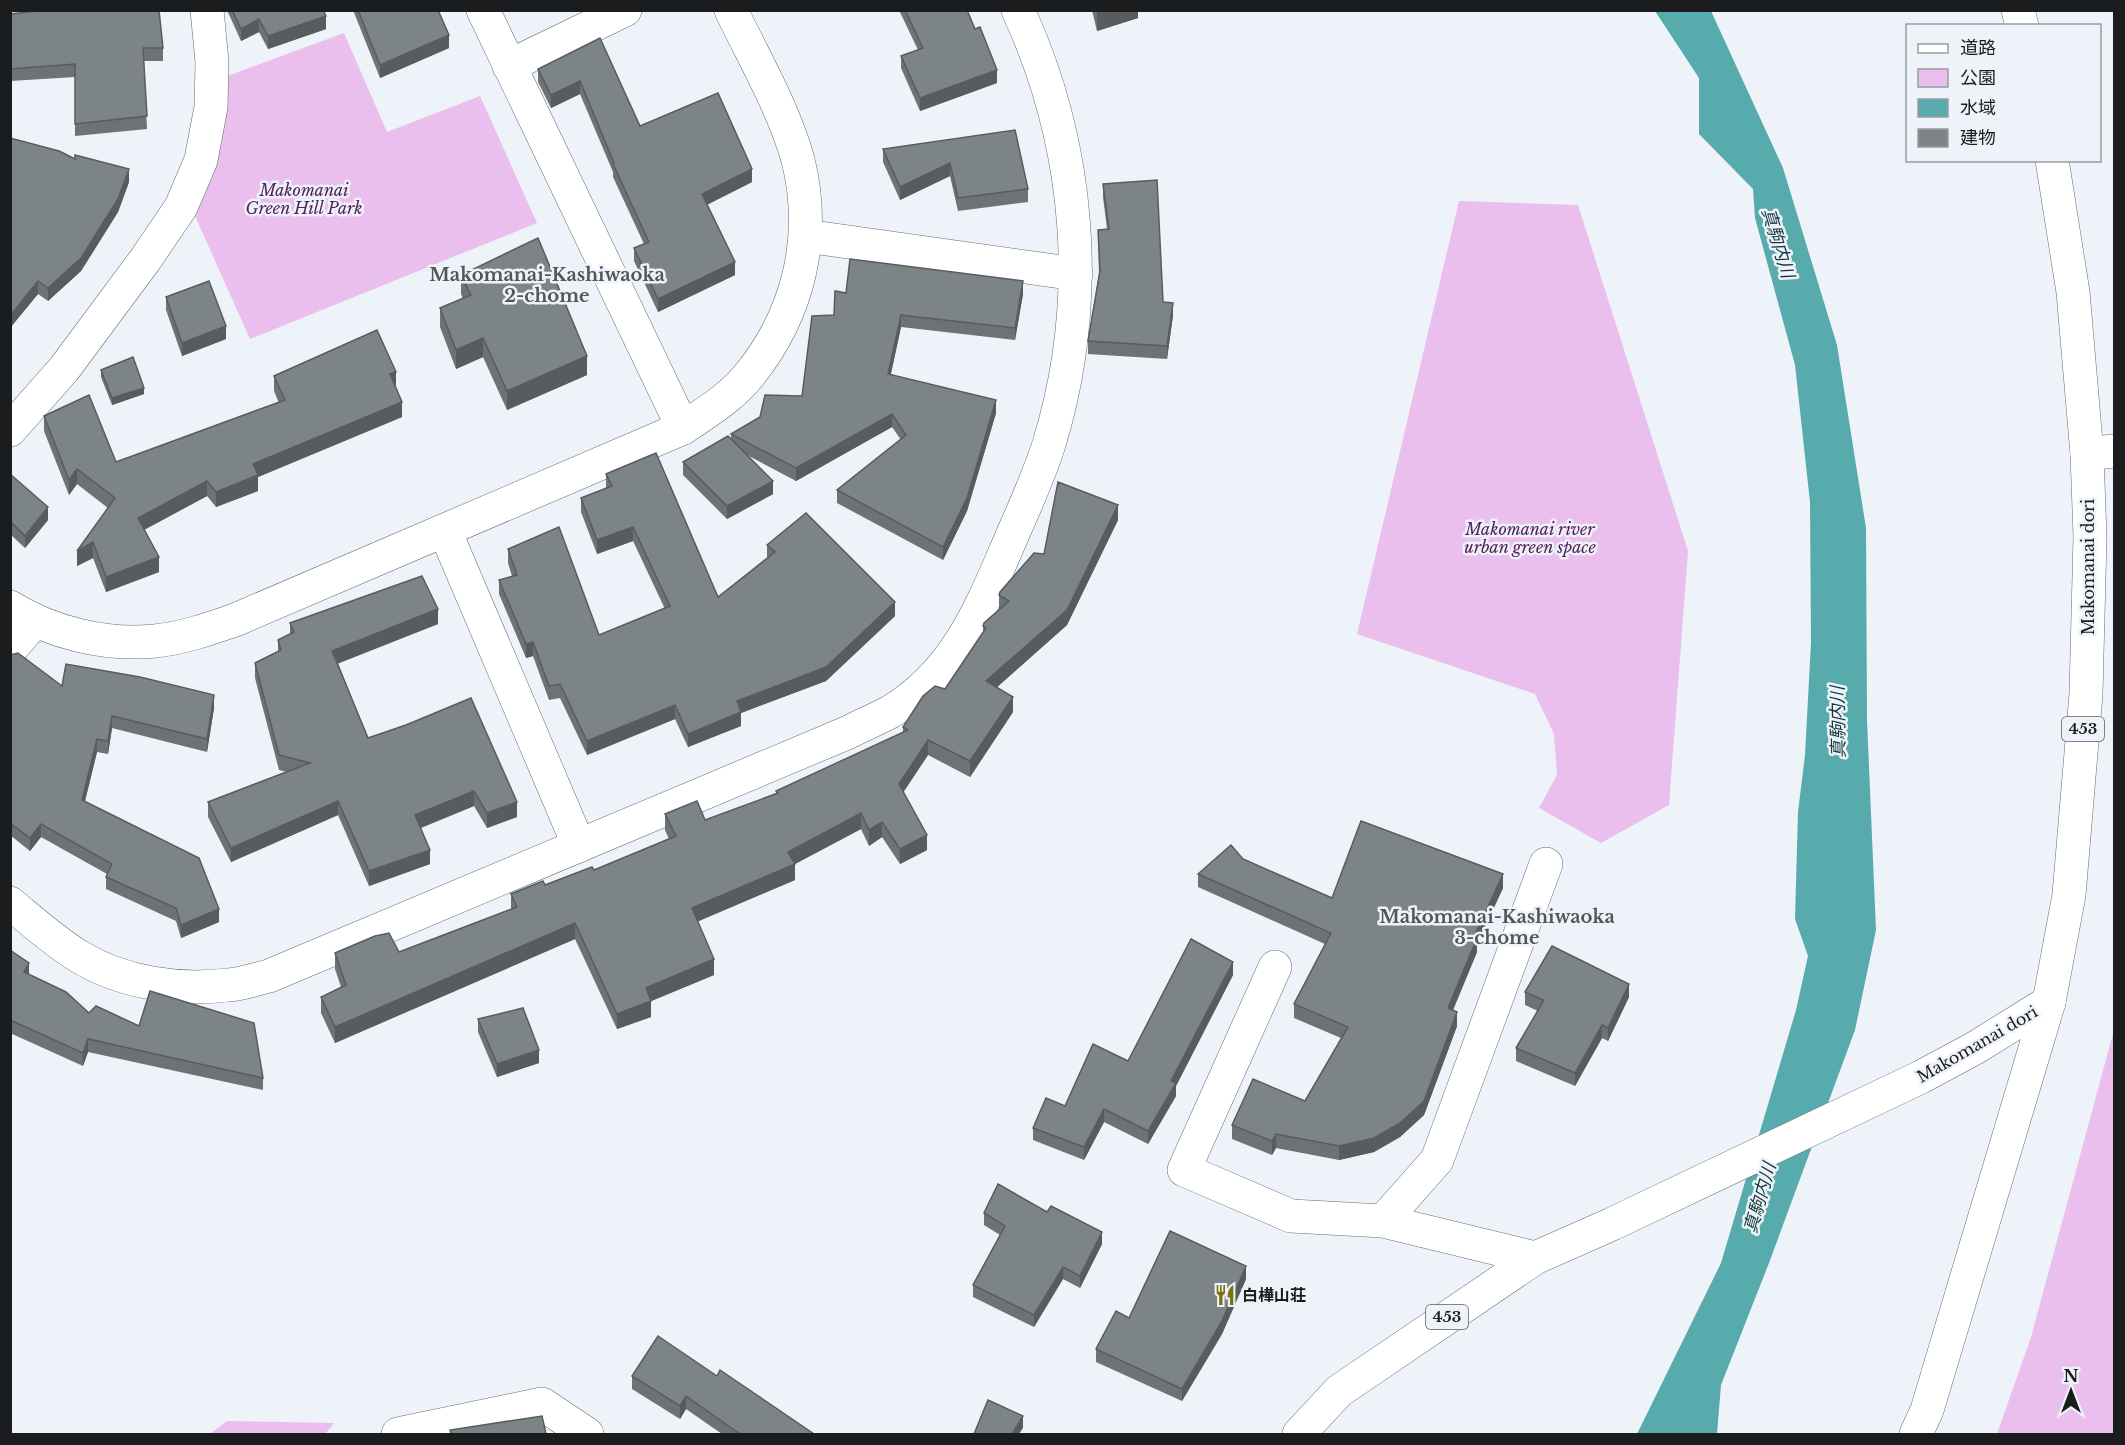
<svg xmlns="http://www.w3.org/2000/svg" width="2125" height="1445" viewBox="0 0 2125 1445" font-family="'Libre Baskerville','Noto Sans JP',serif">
<rect width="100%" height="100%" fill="#eef2f9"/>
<!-- green -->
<g fill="#eabeed">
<path d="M344,33L387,132L480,96L537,223L250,339L187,198L211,82Z"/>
<path d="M1459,201L1578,205L1688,551L1669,805L1601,843L1539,808L1557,775L1554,734L1535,694L1357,634Z"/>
<path d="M2114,1030V1434H1997L2031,1337Z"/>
<path d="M227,1421L334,1423L325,1434H210Z"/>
</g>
<!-- water -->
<path fill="#58abad" d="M1655,11H1711L1783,168L1837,345L1866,528L1867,720L1876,930L1855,1030L1769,1263L1721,1385L1717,1434H1637L1721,1263L1796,1010L1808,956L1795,919L1798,812L1805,755L1811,642L1810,502L1795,365L1755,218L1753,189L1699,134V78Z"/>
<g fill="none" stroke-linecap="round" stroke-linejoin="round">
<defs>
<g id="minor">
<path d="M483,10L683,428"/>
<path d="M509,66L625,10"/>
<path d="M806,236L1076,274"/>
<path d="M10,430L64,369L145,260L181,207L201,160L211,107L212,62L207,10"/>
<path d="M2087,454L2114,451"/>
<path d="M445,531L579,846"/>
<path d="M10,607C52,633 106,646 155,641C183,638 209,629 235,620L683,428C707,412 732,397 750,374C799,313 817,236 798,160C784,109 754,58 731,10"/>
<path d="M10,650L35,621"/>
<path d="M10,903C33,922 55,942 80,957C123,983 179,991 228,985C242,984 256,979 269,976L849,732C862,725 877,719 890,712C958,671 982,605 1012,536C1025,506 1039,476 1049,444C1093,300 1081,147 1018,10"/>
<path d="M1275,967L1184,1170L1291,1216L1383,1221L1535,1258"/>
<path d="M1383,1221L1437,1160L1546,864"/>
<path d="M398,1434L542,1404L587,1434"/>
<path d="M1916,1434L1927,1410L2049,1002"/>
</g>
<g id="highway">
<path d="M2018,10L2022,26"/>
<path d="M1299,1434L1339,1391L1535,1258L1612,1224L1921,1077L1975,1048L2049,1002L2069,895L2086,694L2090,537L2087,454L2073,292L2052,160"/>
</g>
</defs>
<!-- minor casing -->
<use href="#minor" stroke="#686c72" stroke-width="34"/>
<!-- highway casing -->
<use href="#highway" stroke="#686c72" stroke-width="34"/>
<!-- minor -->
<use href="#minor" stroke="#fff" stroke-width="33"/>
<!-- highway -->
<use href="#highway" stroke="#fff" stroke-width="33"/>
</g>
<!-- wall -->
<g fill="#6c7275">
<path d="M227,10H323L326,29L268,49L259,32L241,41Z"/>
<path d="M353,10H438L449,48L380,78Z"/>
<path d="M899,10H967L997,83L920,111L901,68V56L918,50Z"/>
<path d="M1092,10H1138V18L1097,31Z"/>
<path d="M10,14L163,48V61H144L147,129L75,136V77L10,81Z"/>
<path d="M600,38L640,126L752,182L707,205L735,275L658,312L634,261V248L644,244L613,177V172L580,94L551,108L538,82V69Z"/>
<path d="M1015,130L1028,189V202L958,211L950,176L900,200L883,162V149Z"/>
<path d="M75,159L129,182L118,212L81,271L48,301L38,294L10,328Z"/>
<path d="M1103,184L1163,302L1173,315L1167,359L1088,354V341L1099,273L1098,230L1107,229L1103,197Z"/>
<path d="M461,275L587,375L507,410L483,357L456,369L440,327V308L463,299L461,294Z"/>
<path d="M846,293L1023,294L1015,340L901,327L891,374L996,413L967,511L943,560L837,503V490L901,440L892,427L796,481L747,455L773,494L727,519L683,475V462L731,439V434L802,396L834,315Z"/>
<path d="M166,297L226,339L182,356L166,310Z"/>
<path d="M101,370L144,394L112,405L101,377Z"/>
<path d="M274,376L396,387L402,417L258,477V491L216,507L207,496L144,530L159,572L106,592L93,558L77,566L108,508L77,484L69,495L44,431V416L116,462L279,403L274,391Z"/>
<path d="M10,474L48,520L25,548L10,534Z"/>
<path d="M606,474L718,597L767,558V545L895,616L826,681L741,713V726L688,747L675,719L587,755L560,698L549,700L533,656L526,658L499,594V580L512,576L508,563V549L599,635L665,609L633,541L597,554L581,512V498L606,488Z"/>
<path d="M1118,520L1067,625L997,687L1013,712L970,777L928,755L903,792L927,850L900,864L882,837L869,846L861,829L795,864V880L698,921L714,975L651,1001V1017L617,1029L575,939L335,1043L321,1013V997L341,987L335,969V953L399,952L511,910V894L545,885L594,870L669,839L665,830V814L705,820L776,794V791L903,732V727L945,689L983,632V626L999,610V595L1044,554Z"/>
<path d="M290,623L438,624L338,663L368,738L406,725L517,817L487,828L474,806L421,828L430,864L369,886L338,815L231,862L208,817V802L287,772L279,770L255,678V663L278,652V640L290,634Z"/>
<path d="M10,655L62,686L214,708L207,752L112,728L108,754L97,752L85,801L219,922L181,938L176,921L106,889V877L107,874L41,837L30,851L10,835Z"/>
<path d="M1243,859L1332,898L1503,888L1477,944V952L1453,1010L1457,1026L1424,1115L1400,1137L1374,1152L1339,1160L1276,1148L1272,1155L1232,1139V1125L1305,1101L1341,1038L1294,1018V1004L1325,944L1198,887V874Z"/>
<path d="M10,950L29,975L89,1013L139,1026L263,1078V1090L88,1052L83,1066L10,1033Z"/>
<path d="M1233,975L1176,1086V1096L1148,1144L1104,1122L1084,1160L1033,1140V1128L1128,1061Z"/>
<path d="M1525,992L1629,997L1608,1041L1602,1038L1575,1086L1516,1061V1048L1538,1011L1525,1005Z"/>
<path d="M478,1019L539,1063L497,1077L478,1032Z"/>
<path d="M984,1213L1102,1244L1080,1288L1063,1279L1034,1327L973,1297V1285L1000,1235L984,1225Z"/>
<path d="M1246,1279L1222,1334L1182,1401L1096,1362V1349L1129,1318Z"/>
<path d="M632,1376H717L814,1434H722L686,1409L680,1419L632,1389Z"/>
</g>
<!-- shaded-wall -->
<g fill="#585c5f">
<path d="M1102,10H1138V18L1097,31V12Z"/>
<path d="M326,16V29L268,49V36Z"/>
<path d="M259,19V32L241,41V29Z"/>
<path d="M449,35V48L380,78V65Z"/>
<path d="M997,70V83L920,111V98Z"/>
<path d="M580,81V94L551,108V95Z"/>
<path d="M950,163V176L900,200V187Z"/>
<path d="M129,169V182L118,212L81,271L48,301V288Z"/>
<path d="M752,169V182L702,207V194Z"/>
<path d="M735,262V275L658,312V299Z"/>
<path d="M38,281V294L10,328V316Z"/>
<path d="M1023,281V294L1015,340V328Z"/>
<path d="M1173,303V315L1167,359V346Z"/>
<path d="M901,315V327L888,386V374Z"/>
<path d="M226,326V339L182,356V343Z"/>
<path d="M483,338V357L456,369V350Z"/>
<path d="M587,356V375L507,410V391Z"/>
<path d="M396,372V387L390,374Z"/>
<path d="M144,388V394L112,405V398Z"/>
<path d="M996,400V413L967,511L943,560V547Z"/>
<path d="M402,402V417L258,477V491L216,507V492L253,464Z"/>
<path d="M892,414V427L796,481V468Z"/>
<path d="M77,469V484L69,495V480Z"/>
<path d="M207,481V496L138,533V518Z"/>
<path d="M773,481V494L727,519V506Z"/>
<path d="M1118,505V520L1067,625L986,697V681Z"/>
<path d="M48,507V520L25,548V536Z"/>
<path d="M633,527V541L597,554V540Z"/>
<path d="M93,542V558L77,566V551Z"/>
<path d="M159,557V572L106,592V577Z"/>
<path d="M895,602V616L826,681L741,713V726L688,747V734L737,701Z"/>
<path d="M438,609V624L332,666V651Z"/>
<path d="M533,642V656L526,658V644Z"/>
<path d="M214,695V708L207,752V739Z"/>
<path d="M1013,697V712L970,777V761Z"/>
<path d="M675,705V719L587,755V741Z"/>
<path d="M112,716V728L108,754V741Z"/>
<path d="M97,739V752L82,813V800Z"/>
<path d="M928,740V755L899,799V784Z"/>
<path d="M474,791V806L415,830V815Z"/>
<path d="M338,801V815L231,862V848Z"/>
<path d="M517,802V817L487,828V813Z"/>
<path d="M861,813V829L793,865L795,864V880L692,924V908L788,852Z"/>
<path d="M882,822V837L869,846V830Z"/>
<path d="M41,824V837L30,851V838Z"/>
<path d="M927,835V850L900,864V849Z"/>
<path d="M430,850V864L369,886V871Z"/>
<path d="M1503,874V888L1477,944V952L1448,1022V1008L1474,937Z"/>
<path d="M219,909V922L181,938V925Z"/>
<path d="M575,923V939L335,1043V1027Z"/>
<path d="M714,959V975L649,1002L651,1001V1017L617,1029V1014L646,988Z"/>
<path d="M1233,962V975L1176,1086V1096L1148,1144V1131L1171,1081Z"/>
<path d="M29,963V975L24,972Z"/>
<path d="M1629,984V997L1608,1041V1028Z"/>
<path d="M1457,1012V1026L1424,1115L1400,1137L1374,1152L1339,1160V1146Z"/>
<path d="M1602,1025V1038L1575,1086V1073Z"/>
<path d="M88,1039V1052L83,1066V1053Z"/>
<path d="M539,1050V1063L497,1077V1064Z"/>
<path d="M1104,1109V1122L1084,1160V1147Z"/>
<path d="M1276,1134V1148L1272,1155V1141Z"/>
<path d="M1102,1232V1244L1080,1288V1276Z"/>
<path d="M1246,1266V1279L1222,1334L1182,1401V1389Z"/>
<path d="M1063,1267V1279L1034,1327V1315Z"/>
<path d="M686,1396V1409L680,1419V1406Z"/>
<path d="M1023,1416V1428L1019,1434H1012Z"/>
</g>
<!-- building -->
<g fill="#7d8488" stroke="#585c5f" stroke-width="1.5">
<path d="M48,10H159L163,48H143L147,116L75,124V64L10,69V14Z"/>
<path d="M232,10H323L326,16L268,36L259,19L241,29Z"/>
<path d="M358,10H438L449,35L380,65Z"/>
<path d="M905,10H967L975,29L980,27L997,70L920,98L901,56L923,48Z"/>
<path d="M600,38L640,126L718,93L752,169L702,194L735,262L658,299L634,248L649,242L613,164L614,163L580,81L551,95L538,69Z"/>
<path d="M1015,130L1028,189L958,198L950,163L900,187L883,149Z"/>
<path d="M10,138L59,151L75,159V155L129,169L118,199L81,258L48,288L38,281L10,316Z"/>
<path d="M1157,180L1163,302L1173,303L1167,346L1088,341L1100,271L1098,230L1109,229L1103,184Z"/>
<path d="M538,238L587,356L507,391L483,338L456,350L440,308L471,295L461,275Z"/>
<path d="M850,259L1023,281L1015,328L901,315L888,374L996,400L967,498L943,547L837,490L906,435L892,414L796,468L731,434L760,417L765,395L802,396L812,316L834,315L835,291L846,293Z"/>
<path d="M209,281L226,326L182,343L166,297Z"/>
<path d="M377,330L396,372L390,374L402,402L253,464L258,475L216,492L207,481L138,518L159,557L106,577L93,542L77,551L115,498L77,469L69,480L44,416L89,395L116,462L285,400L274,376Z"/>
<path d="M133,357L144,388L112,398L101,370Z"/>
<path d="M728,436L773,481L727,506L683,462Z"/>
<path d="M656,453L718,597L775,552L767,545L806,513L895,602L826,667L737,701L741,712L688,734L675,705L587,741L560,684L549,686L533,642L526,644L499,580L517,575L508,549L559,527L599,635L670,606L633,527L597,540L581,498L612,486L606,474Z"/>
<path d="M10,474L48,507L25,536L10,521Z"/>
<path d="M1058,482L1118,505L1067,610L986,681L1013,697L970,761L928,740L899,784L927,835L900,849L882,822L869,830L861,813L788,852L795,864L692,908L714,959L646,988L651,1001L617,1014L575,923L335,1027L321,997L346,985L335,953L375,936L389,933L399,952L517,907L511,894L543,881L545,885L592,867L594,870L676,836L665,814L697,801L705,820L778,793L776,791L908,730L903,727L923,696L935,686L945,689L986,628L983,626L984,623L1009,601L999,595L1000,592L1034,553L1044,554Z"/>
<path d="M422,576L438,609L332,651L368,738L406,725L471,698L517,802L487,813L474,791L415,815L430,850L369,871L338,801L231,848L208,802L310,763L279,755L255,663L281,650L278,640L294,632L290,623Z"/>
<path d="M18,653L62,686L66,664L140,677L214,695L207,739L112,716L108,741L97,739L82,800L199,858L219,909L181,925L176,908L106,877L112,864L41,824L30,838L10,823V655Z"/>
<path d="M1361,821L1503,874L1474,937L1477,938L1448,1008L1457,1012L1424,1101L1400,1123L1374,1138L1339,1146L1276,1134L1272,1141L1232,1125L1253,1079L1305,1101L1348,1027L1294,1004L1331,933L1198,874L1231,845L1243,859L1332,898Z"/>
<path d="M1191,939L1233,962L1171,1081L1176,1083L1148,1131L1104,1109L1084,1147L1033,1128L1046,1098L1065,1106L1093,1044L1128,1061Z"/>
<path d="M1552,946L1629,984L1608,1028L1602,1025L1575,1073L1516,1048L1544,1000L1525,992Z"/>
<path d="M10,950L29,963L24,972L66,992L89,1013L96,1006L139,1026L150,991L254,1023L263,1078L88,1039L83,1053L10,1020Z"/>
<path d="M523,1008L539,1050L497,1064L478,1019Z"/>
<path d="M998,1184L1047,1212L1051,1206L1102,1232L1080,1276L1063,1267L1034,1315L973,1285L1005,1226L984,1213Z"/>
<path d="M1170,1231L1246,1266L1222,1321L1182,1389L1096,1349L1116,1311L1129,1318Z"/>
<path d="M658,1336L717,1376L720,1370L814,1434H740L686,1396L680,1406L632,1376Z"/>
<path d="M988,1400L1023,1416L1012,1434H974Z"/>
<path d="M542,1416L546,1434H451L450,1430Z"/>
</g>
<!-- icons -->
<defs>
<symbol id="restaurant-bare" viewBox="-9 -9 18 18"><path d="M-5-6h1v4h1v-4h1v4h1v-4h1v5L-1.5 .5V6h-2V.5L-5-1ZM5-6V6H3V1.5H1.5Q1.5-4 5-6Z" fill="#7d7213" stroke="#eef2f9" stroke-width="2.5" paint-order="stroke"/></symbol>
</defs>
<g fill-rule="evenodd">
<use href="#restaurant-bare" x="1210" y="1280" width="30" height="30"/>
</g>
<g text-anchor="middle" stroke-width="5" stroke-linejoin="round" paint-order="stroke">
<!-- shield labels -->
<g fill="#eef2f9" stroke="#5a5c60" stroke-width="1.5">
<rect x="2062" y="717" width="42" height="24" rx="4.5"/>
<rect x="1426" y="1305" width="42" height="24" rx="4.5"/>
</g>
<g font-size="15" font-weight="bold" fill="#1a1c1e">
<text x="2083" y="734">453</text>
<text x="1447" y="1322">453</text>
</g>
<!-- park labels -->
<g font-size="16" font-style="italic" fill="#542059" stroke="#eef2f9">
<text x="304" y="196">Makomanai<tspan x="304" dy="18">Green Hill Park</tspan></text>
<text x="1530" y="535">Makomanai river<tspan x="1530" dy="18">urban green space</tspan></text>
</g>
<!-- street labels -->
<g font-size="16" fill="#1a1c1e" stroke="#eef2f9">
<text transform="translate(2088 567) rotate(-90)" y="6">Makomanai dori</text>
<text transform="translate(1977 1044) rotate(-30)" y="6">Makomanai dori</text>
</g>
<!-- poi labels -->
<g font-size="16" font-weight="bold" fill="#1a1c1e" stroke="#eef2f9" text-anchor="start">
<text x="1242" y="1301">白樺山荘</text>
</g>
<!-- water labels -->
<g font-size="18" font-style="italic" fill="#11393a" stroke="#eef2f9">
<text transform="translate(1778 243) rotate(73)" y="6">真駒内川</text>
<text transform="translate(1838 722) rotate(-91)" y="6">真駒内川</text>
<text transform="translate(1760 1198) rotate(-74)" y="6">真駒内川</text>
</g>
<!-- neighbourhood labels -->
<g font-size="18" font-weight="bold" fill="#52565b" stroke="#eef2f9">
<text x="547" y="281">Makomanai-Kashiwaoka<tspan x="547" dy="21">2-chome</tspan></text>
<text x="1497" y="923">Makomanai-Kashiwaoka<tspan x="1497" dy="21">3-chome</tspan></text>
</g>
</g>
<!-- border -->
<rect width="2125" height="1445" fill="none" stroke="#1a1c1e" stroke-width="24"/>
<!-- legend -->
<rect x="1906" y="24" width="195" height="138" fill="#eef2f9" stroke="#999ca1" stroke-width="1.5"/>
<rect x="1918" y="44" width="30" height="9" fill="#ffffff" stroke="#999ca1" stroke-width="1.5"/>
<text x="1960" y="54" font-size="18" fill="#1a1c1e">道路</text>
<rect x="1918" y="69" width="30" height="18" fill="#eabeed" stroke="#999ca1" stroke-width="1.5"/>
<text x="1960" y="84" font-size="18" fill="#1a1c1e">公園</text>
<rect x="1918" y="99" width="30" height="18" fill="#58abad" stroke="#999ca1" stroke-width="1.5"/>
<text x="1960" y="114" font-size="18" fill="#1a1c1e">水域</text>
<rect x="1918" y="129" width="30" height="18" fill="#7d8488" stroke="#999ca1" stroke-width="1.5"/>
<text x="1960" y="144" font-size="18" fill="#1a1c1e">建物</text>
<!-- north arrow -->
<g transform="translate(2071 1391)" stroke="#eef2f9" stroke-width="4.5" paint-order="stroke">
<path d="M0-4.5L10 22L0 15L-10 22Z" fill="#1a1c1e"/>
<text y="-9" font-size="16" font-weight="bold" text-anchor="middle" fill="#1a1c1e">N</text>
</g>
</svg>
